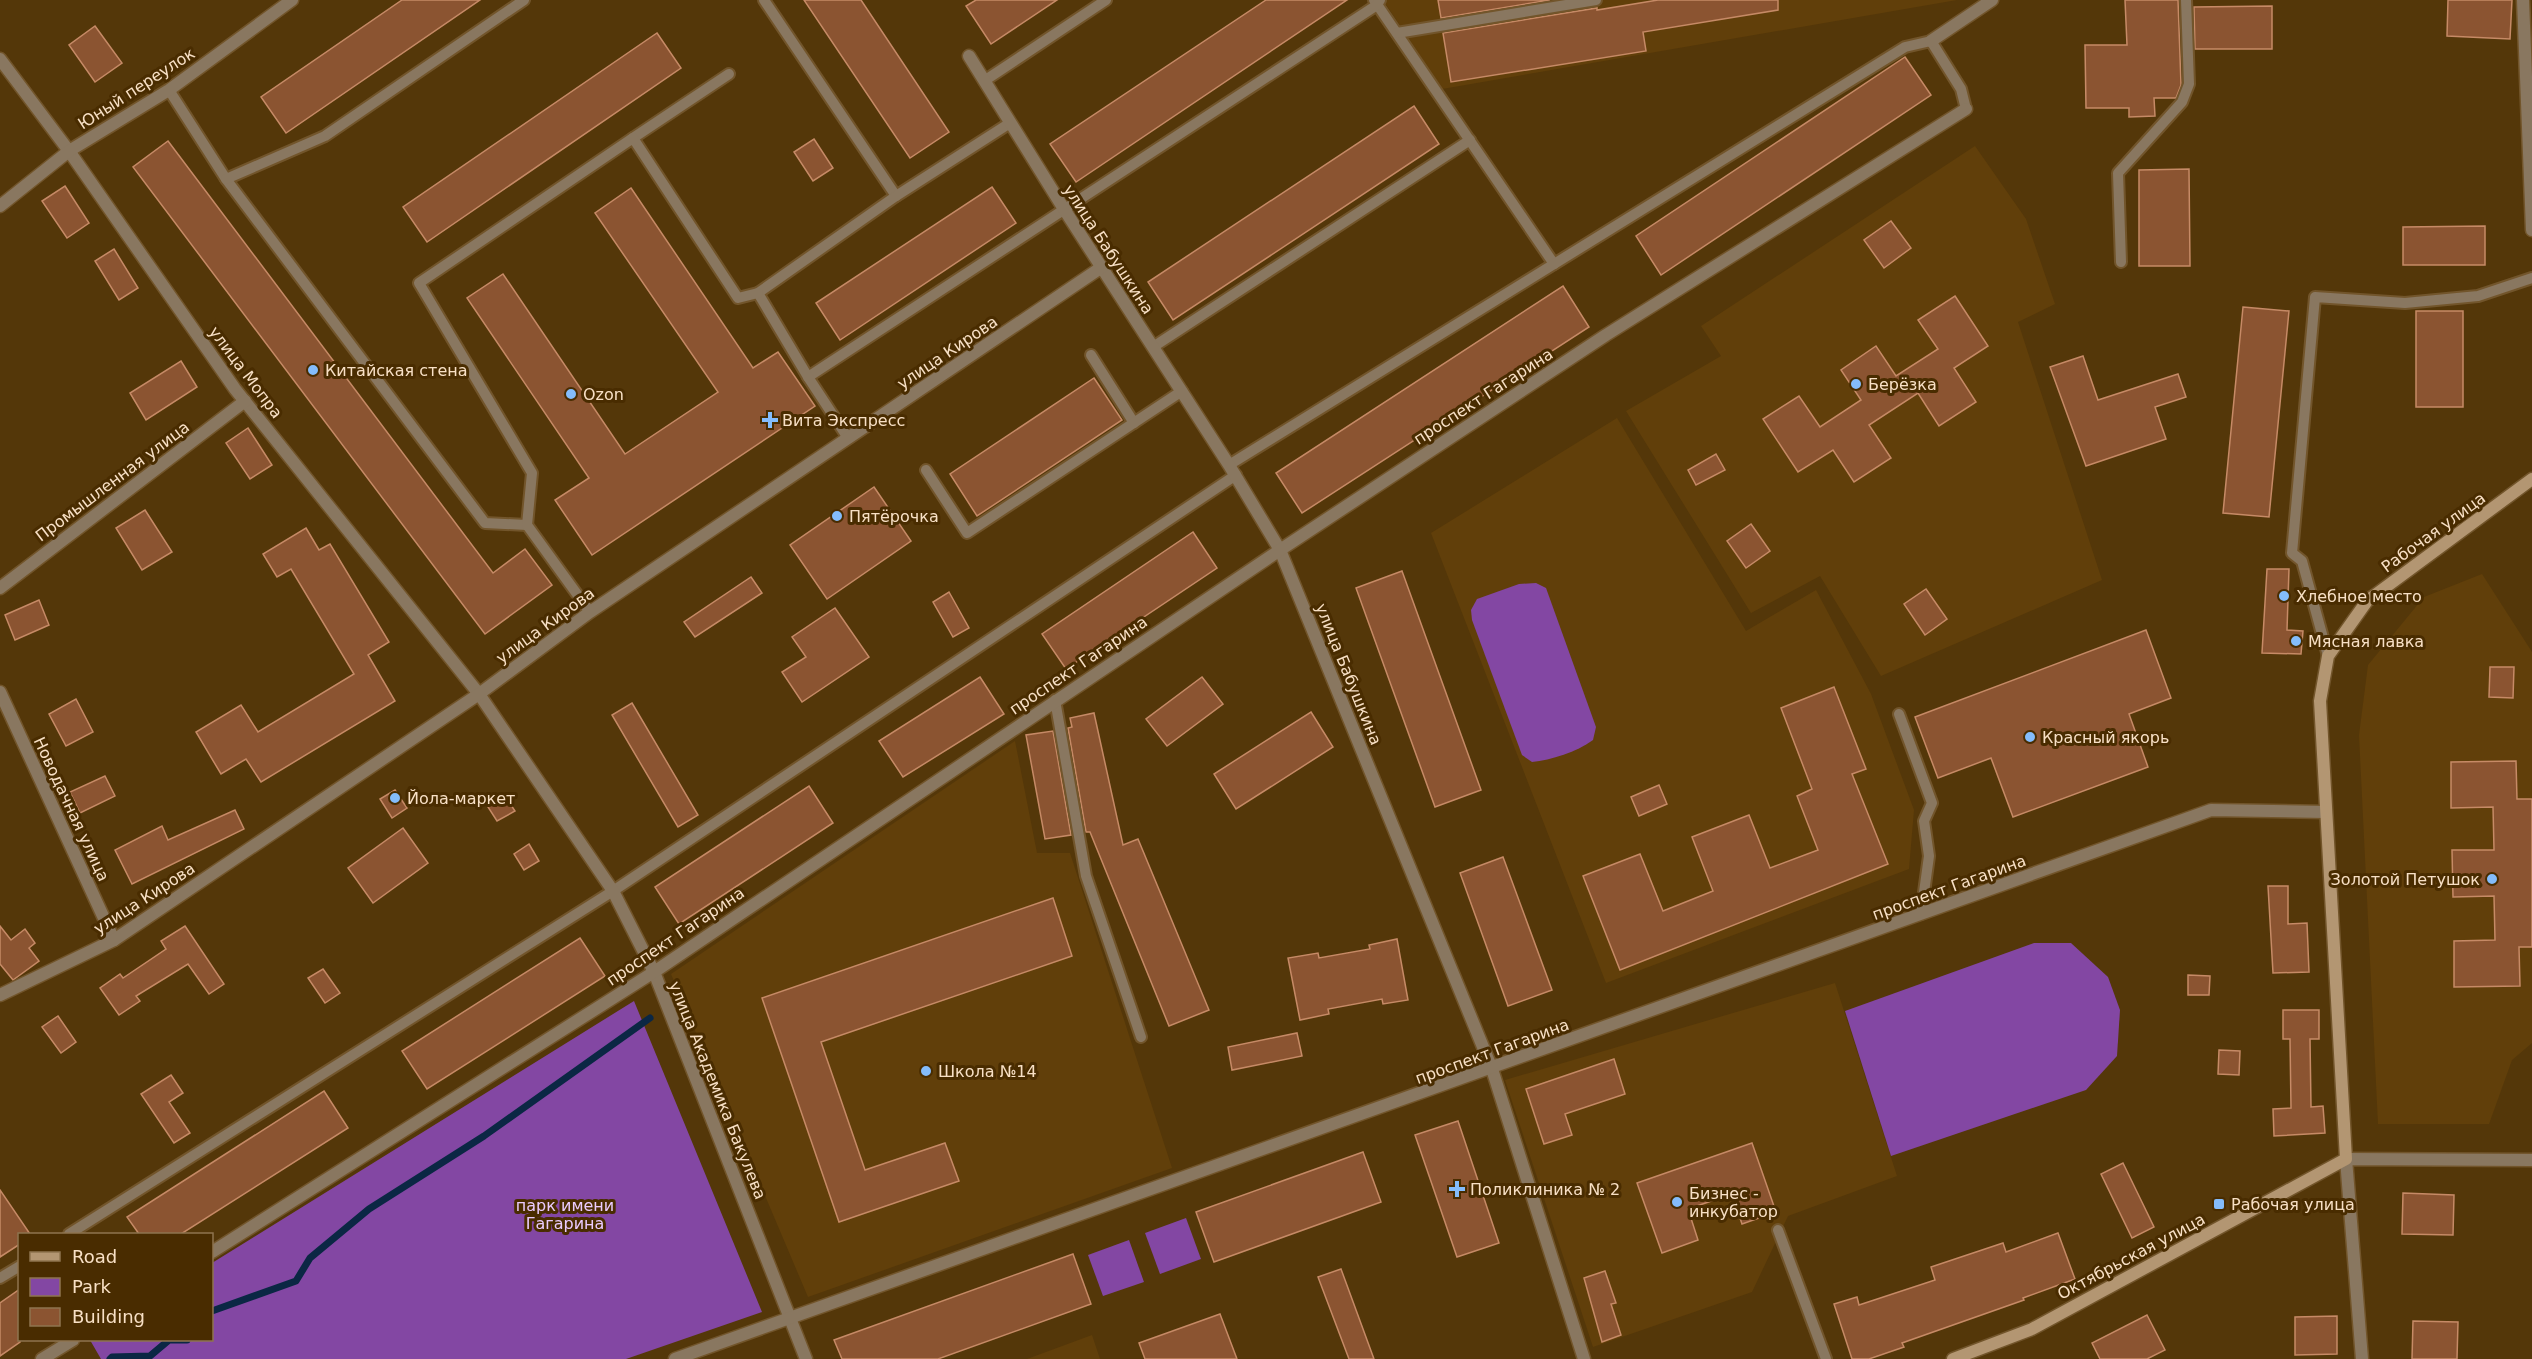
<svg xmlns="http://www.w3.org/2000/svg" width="2532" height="1359" viewBox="0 0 2532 1359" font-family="'DejaVu Sans',sans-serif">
<rect width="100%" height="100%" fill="#543709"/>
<!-- built -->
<g fill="#613f0a">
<path d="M1383,0H1957L1442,89Z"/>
<path d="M1975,146L2026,219L2055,304L2018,322L2102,580L1881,676L1820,576L1751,613L1626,411L1721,356L1701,326Z"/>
<path d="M1617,418L1746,631L1816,590L1871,694L1914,810L1909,869L1606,983L1431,533Z"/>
<path d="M2482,574L2532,652V1043L2512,1060L2489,1124H2378L2359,735L2368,665L2424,597Z"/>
<path d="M1015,741L1037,853H1070L1172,1168L808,1297L671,974Z"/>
<path d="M1835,983L1897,1176L1788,1216L1752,1292L1593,1347L1505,1080Z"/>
<path d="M1092,1335L1100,1359H1027Z"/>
</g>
<!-- green -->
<g fill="#8347a3">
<path d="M1536,583L1546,588L1596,727L1593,740C1577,752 1551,760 1532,762L1522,755L1472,620L1471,610L1477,599L1519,584Z"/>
<path d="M2034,943H2071L2108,977L2120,1010L2117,1056L2086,1090L1891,1156L1845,1011Z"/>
<path d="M634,1001L762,1312L626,1359H101L90,1340H212V1263Z"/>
<path d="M1186,1218L1201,1259L1160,1274L1145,1233Z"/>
<path d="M1129,1240L1144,1282L1103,1296L1088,1255Z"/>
</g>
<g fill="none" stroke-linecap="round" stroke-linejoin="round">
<!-- stream -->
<g stroke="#0b2744" stroke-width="7">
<path d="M212,1311L296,1281L310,1258L369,1209L484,1136L650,1018"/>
<path d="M110,1359L112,1357L150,1356L169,1340H187"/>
</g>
</g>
<!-- building -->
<g fill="#8b5431" stroke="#c68a66" stroke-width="1.5">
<path d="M402,0H480L286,133L261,97Z"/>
<path d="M804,0H861L949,132L910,158Z"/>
<path d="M976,0H1057L991,44L966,6Z"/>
<path d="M1266,0H1347L1076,182L1050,144Z"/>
<path d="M1438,0H1550L1441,18Z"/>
<path d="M1658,0H1778V10L1643,32L1646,51L1451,82L1443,33L1597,8V10Z"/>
<path d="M2125,0H2178L2181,85L2176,98H2154L2155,116L2129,117V108H2086L2085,45H2127Z"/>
<path d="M2448,0H2512L2510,39L2447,36Z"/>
<path d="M2272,6V49H2195L2194,7Z"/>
<path d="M95,26L122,63L95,82L69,45Z"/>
<path d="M657,33L681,68L427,242L403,207Z"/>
<path d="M1905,57L1931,95L1661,275L1636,236Z"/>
<path d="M1414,106L1439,144L1173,320L1148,282Z"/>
<path d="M814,139L833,168L813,181L794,152Z"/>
<path d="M168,141L493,573L525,549L552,585L485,634L133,167Z"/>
<path d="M2189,169L2190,266H2139V170Z"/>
<path d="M65,186L89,223L67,238L42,201Z"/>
<path d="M992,187L1016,223L840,340L816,303Z"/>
<path d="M631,188L753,368L778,352L815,406L592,555L555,500L589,478L467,298L503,274L625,454L718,392L595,213Z"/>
<path d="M1891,221L1911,248L1884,268L1864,240Z"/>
<path d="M2485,226V265H2403V227Z"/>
<path d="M114,249L138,288L119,300L95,261Z"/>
<path d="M1563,286L1589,327L1302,513L1276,473Z"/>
<path d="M1955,296L1988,346L1954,368L1976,402L1939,426L1918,393L1869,425L1891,458L1854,482L1833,450L1798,472L1763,419L1799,396L1820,427L1861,400L1841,370L1876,346L1896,376L1938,349L1918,320Z"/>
<path d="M2243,307L2289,311L2269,517L2223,513Z"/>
<rect x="2416" y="311" width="47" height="96"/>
<path d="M2083,356L2098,400L2178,374L2186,397L2155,407L2166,439L2086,466L2050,367Z"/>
<path d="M181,361L197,387L146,420L130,393Z"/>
<path d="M1094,378L1122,420L977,516L950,474Z"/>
<path d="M248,428L272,465L250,479L226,443Z"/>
<path d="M1716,454L1725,470L1696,485L1688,470Z"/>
<path d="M874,487L911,541L827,599L790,545Z"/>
<path d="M145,510L172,552L142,570L116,528Z"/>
<path d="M1751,524L1770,551L1746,568L1727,541Z"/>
<path d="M306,528L319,550L330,544L389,642L368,655L395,701L261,782L246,759L221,774L196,732L241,705L258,732L354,674L291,569L277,577L263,554Z"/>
<path d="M1193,532L1217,568L1066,669L1042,634Z"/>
<path d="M2267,569H2289L2287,630L2303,631L2301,654L2262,653Z"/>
<path d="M1402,571L1481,790L1435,807L1356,588Z"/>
<path d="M751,577L762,593L695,637L684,622Z"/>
<path d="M1926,589L1947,619L1925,635L1904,604Z"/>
<path d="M949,592L969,628L953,637L933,602Z"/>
<path d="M39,600L49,625L15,640L5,615Z"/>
<path d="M835,608L869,657L802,702L782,672L806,657L792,637Z"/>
<path d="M2146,630L2171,698L2129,714L2148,767L2013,817L1991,758L1938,778L1915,717Z"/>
<path d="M2490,667H2514L2513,698L2489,697Z"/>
<path d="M980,677L1004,714L903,777L879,741Z"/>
<path d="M1202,677L1223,704L1167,746L1146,719Z"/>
<path d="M1834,687L1866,769L1852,774L1888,864L1620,970L1583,876L1640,854L1663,911L1713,891L1692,837L1749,815L1770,868L1818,850L1797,796L1812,789L1781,708Z"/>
<path d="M76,699L93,732L66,746L49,714Z"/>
<path d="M632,703L698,815L678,827L612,715Z"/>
<path d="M1311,712L1333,747L1236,809L1214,774Z"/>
<path d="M1094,713L1123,845L1138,839L1209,1010L1169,1026L1090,832H1086L1068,728L1072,727L1070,718Z"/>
<path d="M1053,731L1071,835L1045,839L1026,735Z"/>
<path d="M2516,761L2517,799H2532V947H2519L2520,986L2454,987V941L2495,940L2494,896L2453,897L2452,850H2494L2493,807L2451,808V762Z"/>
<path d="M105,776L115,796L80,813L70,792Z"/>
<path d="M1659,785L1667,804L1639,816L1631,797Z"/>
<path d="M809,786L833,823L679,924L655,887Z"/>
<path d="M395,790L407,808L392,818L380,799Z"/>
<path d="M505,796L515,811L497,821L488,807Z"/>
<path d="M235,810L244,829L132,884L115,850L162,826L168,840Z"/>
<path d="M403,828L428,863L373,903L348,868Z"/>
<path d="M529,844L539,861L524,870L514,854Z"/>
<path d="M1503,857L1552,990L1508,1006L1460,873Z"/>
<path d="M2268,886H2288V924L2307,923L2309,972L2273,973Z"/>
<path d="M1053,898L1072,956L821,1042L865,1170L945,1143L959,1181L839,1222L762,998Z"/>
<path d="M0,926L11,940L25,929L35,943L29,948L39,961L13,980L0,964Z"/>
<path d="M185,926L224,984L209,994L188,964L136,996L140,1001L119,1015L100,988L120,974L123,978L166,949L161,941Z"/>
<path d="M580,938L605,976L427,1089L402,1051Z"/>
<path d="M1397,939L1408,1000L1383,1004L1382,999L1328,1009L1329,1014L1300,1020L1288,958L1318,953L1319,958L1370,949L1369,945Z"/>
<path d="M323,969L340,993L325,1003L308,978Z"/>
<path d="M2188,975L2210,976L2209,995H2188Z"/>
<path d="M2283,1010H2319V1039H2310L2311,1107L2323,1106L2325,1133L2274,1136L2273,1109L2291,1108L2290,1039H2283Z"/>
<path d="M58,1016L76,1042L61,1053L42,1027Z"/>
<path d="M1297,1033L1302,1056L1232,1070L1228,1047Z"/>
<path d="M2219,1050L2240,1051L2239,1075L2218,1074Z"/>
<path d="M1614,1059L1625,1094L1565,1114L1572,1135L1544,1144L1526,1089Z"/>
<path d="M171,1075L183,1093L169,1102L190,1133L174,1143L141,1094Z"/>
<path d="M324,1091L348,1128L181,1234H139L127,1217Z"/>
<path d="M1458,1121L1499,1243L1457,1257L1415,1135Z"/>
<path d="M1752,1143L1776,1212L1742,1224L1732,1194L1688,1209L1698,1240L1662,1253L1637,1183Z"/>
<path d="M1363,1152L1381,1202L1214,1262L1196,1212Z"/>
<path d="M2123,1163L2154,1227L2132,1238L2101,1174Z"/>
<path d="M0,1190L30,1234H20V1244L0,1257Z"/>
<path d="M2403,1193L2454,1195L2453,1235L2402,1234Z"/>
<path d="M2058,1233L2075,1279L2023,1298L2024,1300L1902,1343L1904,1347L1869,1359H1852L1834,1304L1857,1297L1859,1305L1935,1280L1931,1267L2003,1243L2006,1252Z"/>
<path d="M1073,1254L1091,1304L938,1359H842L834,1340Z"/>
<path d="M1341,1269L1374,1359H1349L1318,1277Z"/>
<path d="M1605,1271L1616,1303L1611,1304L1621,1335L1602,1342L1584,1278Z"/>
<path d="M20,1289V1342L0,1356V1303Z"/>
<path d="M1220,1314L1237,1359H1145L1139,1343Z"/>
<path d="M2147,1315L2165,1350L2147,1359H2100L2092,1343Z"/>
<path d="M2337,1316V1354L2295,1355V1317Z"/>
<path d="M2413,1321L2458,1322L2457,1359H2412Z"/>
</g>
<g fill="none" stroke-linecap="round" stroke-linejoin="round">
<defs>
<g id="lane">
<path d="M764,0L896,196"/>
<path d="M1374,0L1554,264"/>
<path d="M1397,33L1596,0"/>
<path d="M984,81L1106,0"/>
<path d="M169,90L226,179L485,523L527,525"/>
<path d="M633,138L729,74"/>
<path d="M226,179L325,136L524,0"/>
<path d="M2121,262L2118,173L2182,102L2189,84L2186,0"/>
<path d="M1153,347L1470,140"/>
<path d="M1091,355L1134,423"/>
<path d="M808,377L1377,5L1380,0"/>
<path d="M848,438L808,377L758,293L896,196L1010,123"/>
<path d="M1229,465L1905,47L1931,41L1961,89L1966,109"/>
<path d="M926,470L967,533L1182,391"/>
<path d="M590,612L527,525L532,473L419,283L633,138L738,298L758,293"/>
<path d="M2328,656L2302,561L2292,553L2315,297L2405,303L2478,296L2532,278"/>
<path d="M1055,700L1086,876L1141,1037"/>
<path d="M1899,714L1932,803L1924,821L1929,856L1921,914"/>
<path d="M1778,1230L1826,1359"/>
<path d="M69,1234L613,891L1236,475"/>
<path d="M0,1278L20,1266"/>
</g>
<g id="street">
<path d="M2523,0L2532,230"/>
<path d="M1931,41L1992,0"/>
<path d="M969,56L1064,209L1229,465L1280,550L1492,1069L1584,1359"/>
<path d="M0,59L69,151L235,389L479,694L613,891L654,972L806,1359"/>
<path d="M0,206L69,151L169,90L292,0"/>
<path d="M0,588L245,401"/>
<path d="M0,692L114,940"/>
<path d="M0,995L114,940L479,694L590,612L1102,267"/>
<path d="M212,1252L654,972L1280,550L1606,335L1966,109"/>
<path d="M42,1359L73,1340"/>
<path d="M675,1359L2211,810L2325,812"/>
<path d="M2362,1359L2346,1159L2532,1160"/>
</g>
<path id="secondary" d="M1953,1359L2032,1329L2346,1159L2320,701L2328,656L2367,601L2532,479"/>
</defs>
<!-- lane casing -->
<use href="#lane" stroke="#72552b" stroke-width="14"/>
<!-- street casing -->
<use href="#street" stroke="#72552b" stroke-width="15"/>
<!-- secondary casing -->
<use href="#secondary" stroke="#72552b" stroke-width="15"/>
<!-- lane -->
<use href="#lane" stroke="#897760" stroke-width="10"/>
<!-- street -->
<use href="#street" stroke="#897760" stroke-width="12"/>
<!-- secondary -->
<use href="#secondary" stroke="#b39672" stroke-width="12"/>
</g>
<!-- markers -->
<g fill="#84bcfb" stroke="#492c00" stroke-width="2">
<circle cx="313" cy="370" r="6"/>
<circle cx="1856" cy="384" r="6"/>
<circle cx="571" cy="394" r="6"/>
<path d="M767 411h6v6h6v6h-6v6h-6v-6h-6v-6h6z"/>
<circle cx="837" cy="516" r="6"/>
<circle cx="2284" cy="596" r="6"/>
<circle cx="2296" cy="641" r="6"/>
<circle cx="2030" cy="737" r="6"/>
<circle cx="395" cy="798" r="6"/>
<circle cx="2492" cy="879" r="6"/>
<circle cx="926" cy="1071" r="6"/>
<path d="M1454 1180h6v6h6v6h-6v6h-6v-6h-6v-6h6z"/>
<circle cx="1677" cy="1202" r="6"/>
<rect x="2213" y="1198" width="12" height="12" rx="3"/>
</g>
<g text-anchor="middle" stroke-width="6" stroke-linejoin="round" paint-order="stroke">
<!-- street labels -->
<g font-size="16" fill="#f8e0c5" stroke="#492c00">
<text transform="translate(136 88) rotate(-33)" y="6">Юный переулок</text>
<text transform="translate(1109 249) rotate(57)" y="6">улица Бабушкина</text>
<text transform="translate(947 352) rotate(-34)" y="6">улица Кирова</text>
<text transform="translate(246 372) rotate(53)" y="6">улица Мопра</text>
<text transform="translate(1483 396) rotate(-33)" y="6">проспект Гагарина</text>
<text transform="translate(112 481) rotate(-37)" y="6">Промышленная улица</text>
<text transform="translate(2433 532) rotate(-36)" y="6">Рабочая улица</text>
<text transform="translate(545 625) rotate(-36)" y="6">улица Кирова</text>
<text transform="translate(1078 665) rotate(-34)" y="6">проспект Гагарина</text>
<text transform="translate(1349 674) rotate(68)" y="6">улица Бабушкина</text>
<text transform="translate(72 809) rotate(65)" y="6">Новодачная улица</text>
<text transform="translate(1949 887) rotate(-20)" y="6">проспект Гагарина</text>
<text transform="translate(144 898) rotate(-33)" y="6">улица Кирова</text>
<text transform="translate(675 936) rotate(-34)" y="6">проспект Гагарина</text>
<text transform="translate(1492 1051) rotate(-20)" y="6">проспект Гагарина</text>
<text transform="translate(718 1090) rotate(68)" y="6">улица Академика Бакулева</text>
<text transform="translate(2131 1256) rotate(-28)" y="6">Октябрьская улица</text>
</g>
<!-- poi labels -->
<g font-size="16" fill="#f8e0c5" stroke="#492c00" text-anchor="start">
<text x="325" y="376">Китайская стена</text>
<text x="1868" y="390">Берёзка</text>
<text x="583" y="400">Ozon</text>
<text x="782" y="426">Вита Экспресс</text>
<text x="849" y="522">Пятёрочка</text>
<text x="2296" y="602">Хлебное место</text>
<text x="2308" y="647">Мясная лавка</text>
<text x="2042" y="743">Красный якорь</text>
<text x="407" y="804">Йола-маркет</text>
<text x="2480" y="885" text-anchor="end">Золотой Петушок</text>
<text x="938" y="1077">Школа №14</text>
<text x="1470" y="1195">Поликлиника № 2</text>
<text x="1689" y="1199">Бизнес -<tspan x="1689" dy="18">инкубатор</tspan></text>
<text x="2231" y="1210">Рабочая улица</text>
</g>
<!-- park labels -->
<g font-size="16" fill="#eacbfe" stroke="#492c00">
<text x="565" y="1211">парк имени<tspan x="565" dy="18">Гагарина</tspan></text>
</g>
</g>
<!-- legend -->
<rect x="18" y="1233" width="195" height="108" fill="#492c00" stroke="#8f744f" stroke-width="1.5"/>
<rect x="30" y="1252" width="30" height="9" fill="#b39672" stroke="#8f744f" stroke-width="1.5"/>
<text x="72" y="1263" font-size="18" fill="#f8e0c5">Road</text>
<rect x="30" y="1278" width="30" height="18" fill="#8347a3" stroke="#8f744f" stroke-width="1.5"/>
<text x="72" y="1293" font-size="18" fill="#f8e0c5">Park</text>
<rect x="30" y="1308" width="30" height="18" fill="#8b5431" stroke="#8f744f" stroke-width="1.5"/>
<text x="72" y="1323" font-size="18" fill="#f8e0c5">Building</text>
</svg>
